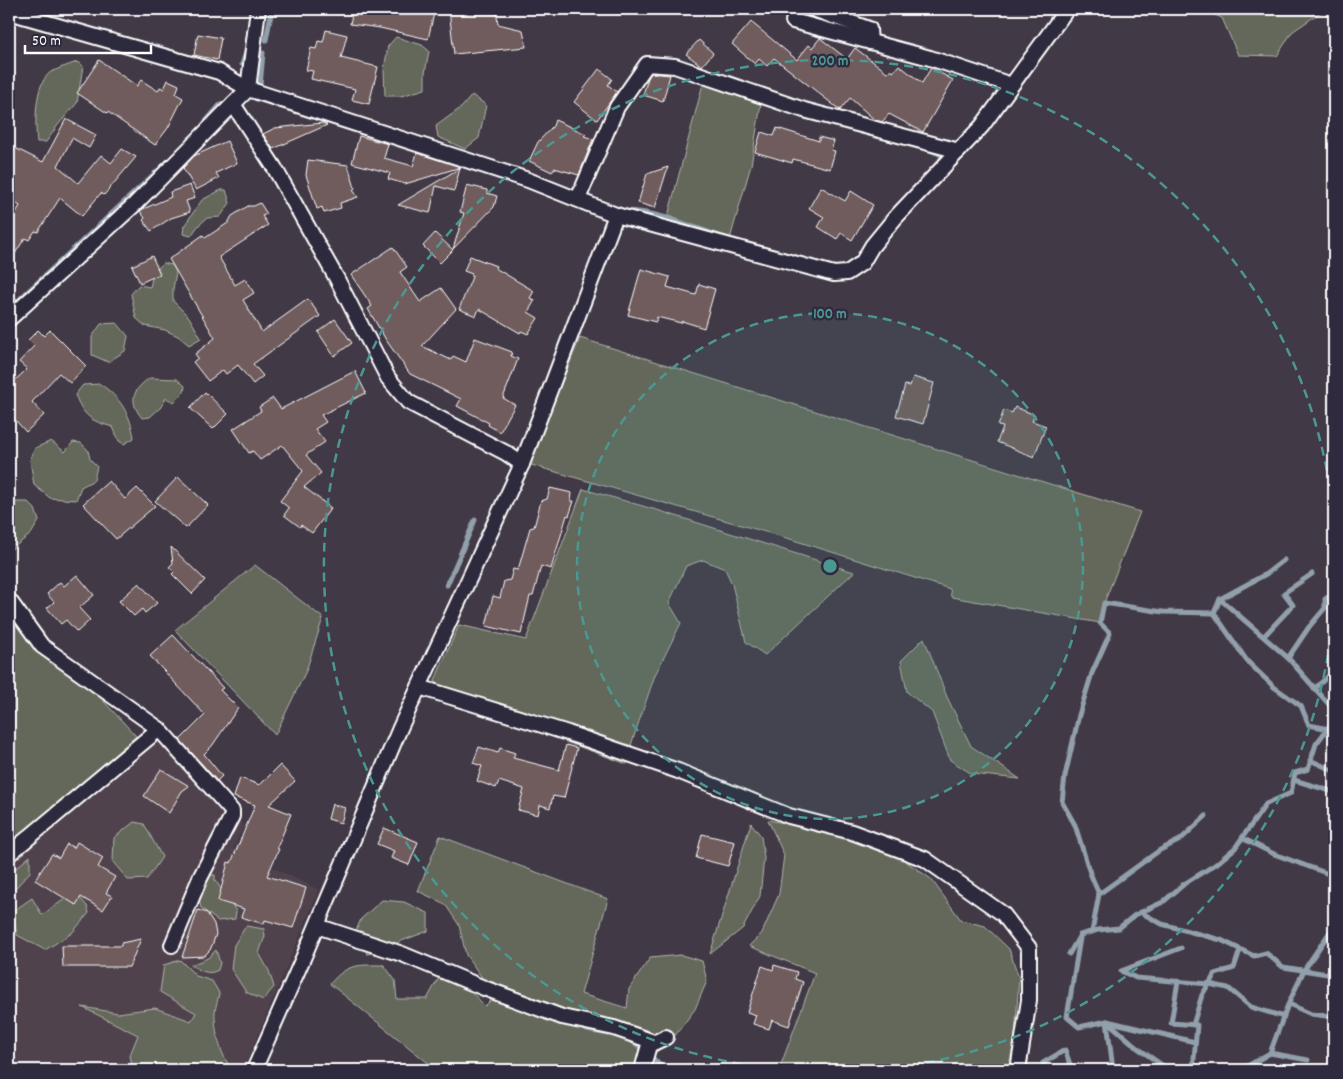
<svg xmlns="http://www.w3.org/2000/svg" width="1343" height="1079" viewBox="0 0 1343 1079" font-family="Dekko,sans-serif">
<rect width="100%" height="100%" fill="#423946"/>
<filter id="ink" filterUnits="userSpaceOnUse"><feTurbulence type="fractalNoise" baseFrequency=".02" numOctaves="2"/><feDisplacementMap in="SourceGraphic" scale="10" xChannelSelector="R" yChannelSelector="G"/><feConvolveMatrix kernelMatrix="1 2 1 2 8 2 1 2 1" color-interpolation-filters="sRGB"/></filter>
<g filter="url(#ink)">
<!-- built -->
<path fill="#50434d" d="M160,738L244,826L233,848L319,890L243,1070H9V862L48,832L153,739Z"/>
<!-- green -->
<g fill="#63685a" stroke="#b1b4ac">
<path d="M1201,9H1321V12L1292,32L1277,56L1238,55L1222,18Z"/>
<path d="M396,37L422,45L429,51L425,73V89L401,96H385L384,70L388,46Z"/>
<path d="M77,62L83,66L77,103L58,125L46,142H37C35,124 34,83 51,72C59,68 69,65 77,62Z"/>
<path d="M704,80L760,99L761,104L751,165L730,239L668,216Z"/>
<path d="M472,95L486,105L479,138L465,149L438,137L436,126L462,107Z"/>
<path d="M221,190H226L230,203L220,217L207,218L198,226L191,236L183,234L184,226L202,200Z"/>
<path d="M163,263L172,265L176,272L173,289V301L189,317L201,338L189,345L178,336L165,330L145,326L136,318L131,294L139,285L150,287L153,274Z"/>
<path d="M117,323L128,336L125,351L108,362L92,355V337L101,324Z"/>
<path d="M580,338L1140,512L1104,603L1100,623L951,597L950,589L790,539L528,464Z"/>
<path d="M150,378L177,379L185,386L184,392L174,402L166,398L161,407L150,417L142,418C128,401 133,389 150,378Z"/>
<path d="M100,384C120,397 131,415 134,438L124,444L119,441L113,427C90,421 84,416 75,395L83,385Z"/>
<path d="M51,441L65,452L73,442L81,443L88,450L90,459L97,466L94,480L81,487L76,500L50,498L34,485L30,460L35,448Z"/>
<path d="M583,489L660,511L854,572L765,655L746,642L732,584L725,569L703,560L686,566L669,603L681,623L655,675L632,742L627,764L489,714L437,692L435,680L459,625L526,640Z"/>
<path d="M9,502H28L35,509L39,521L31,534L9,551Z"/>
<path d="M255,565L323,618L306,671L275,735L175,630Z"/>
<path d="M9,613L33,647L97,694L136,736L9,847Z"/>
<path d="M924,638L947,697L971,746L1020,779L972,774L950,760L932,712L907,692L901,661Z"/>
<path d="M768,820L812,828L894,853L931,879L961,920L985,926L1009,949L1019,978L1015,1037L1008,1070H779L815,973L749,946L762,933L779,894L784,855Z"/>
<path d="M134,822L144,824L162,857L147,879L128,880L113,862L114,838Z"/>
<path d="M751,823L761,836L764,858L760,896L743,928L710,954Z"/>
<path d="M440,836L608,899L581,994L627,1008L629,989L650,958L681,955L702,961L707,981L695,1009L671,1041L643,1062L628,1070H437L330,984C347,963 359,965 384,965L395,980L397,999H427L441,974L463,983L485,1006L495,996L466,955L459,925L445,904L418,891Z"/>
<path d="M30,856V872L9,895V874Z"/>
<path d="M209,875H215V880L236,911L235,919L218,921L201,908L199,900Z"/>
<path d="M75,892L87,906L89,913L72,933L45,950L17,935L12,912L32,898L42,915Z"/>
<path d="M382,900L404,902L428,913V931L399,942L385,951L367,954L356,931L361,919Z"/>
<path d="M246,926L264,929L265,936L259,953L269,971L274,987L263,1000L246,992L231,969L234,945Z"/>
<path d="M216,950L220,963L218,970C208,976 200,970 191,965L208,958Z"/>
<path d="M180,960L196,976L212,981L219,993C218,1001 214,1010 215,1017C215,1033 222,1060 233,1070H199L193,1063L188,1070H159L156,1066L145,1070H133L130,1055L138,1035L82,1007L118,1013L155,1008L191,1021L196,1013L160,992L164,965Z"/>
</g>
<g fill="none" stroke-linecap="round" stroke-linejoin="round">
<!-- stream -->
<g stroke="#92a0ac" stroke-width="5">
<path d="M266,40L272,9"/>
<path d="M242,64L247,50"/>
<path d="M260,86L263,53"/>
<path d="M203,125L221,104"/>
<path d="M930,150L942,155L939,166"/>
<path d="M622,211C655,210 693,227 725,238"/>
<path d="M9,309L164,165"/>
<path d="M1284,560L1266,574L1220,599L1288,658L1334,710"/>
<path d="M447,585L475,520"/>
<path d="M1220,599L1214,613L1247,661L1274,687L1301,706L1309,725L1334,730"/>
<path d="M1264,636L1293,605L1284,593L1312,574"/>
<path d="M1288,658L1309,627L1325,608V599L1334,594"/>
<path d="M1314,689L1334,671"/>
<path d="M1310,760L1334,771"/>
<path d="M1294,780L1334,792"/>
<path d="M1242,838L1274,854L1334,876"/>
<path d="M1099,894L1160,850L1180,840L1206,816"/>
<path d="M1140,912L1162,924L1221,940L1254,956L1266,953L1283,967L1334,975"/>
<path d="M1092,932L1099,894L1090,873L1075,825L1062,802L1065,776L1079,715L1092,673L1110,633L1100,623L1104,603L1163,612L1214,613"/>
<path d="M1080,938L1067,1017L1079,1027L1107,1021L1139,1049L1169,1070"/>
<path d="M1181,948L1121,971L1136,978L1209,984L1228,988L1251,1007L1284,1017"/>
<path d="M1069,954L1080,935L1098,930L1119,928L1135,915L1163,902L1184,884L1216,864L1235,848L1266,804L1291,793L1295,773L1308,769L1316,744L1334,720"/>
<path d="M1178,981L1171,1023L1197,1025L1193,1070"/>
<path d="M1289,1004L1311,1014L1334,1017"/>
<path d="M1193,1025L1202,995L1215,974L1234,968L1240,950"/>
<path d="M587,1030L614,1035"/>
<path d="M631,1040L647,1052L664,1070"/>
<path d="M1270,1053L1287,1007L1304,970L1334,926"/>
<path d="M1043,1063L1065,1050L1072,1070"/>
<path d="M1113,1070L1107,1021L1195,1042"/>
<path d="M1235,1070L1246,1067L1270,1053L1308,1060"/>
</g>
</g>
<!-- building -->
<g fill="#6f5b5c" stroke="#fff">
<path d="M353,9H435L428,39L380,28L350,24Z"/>
<path d="M449,9H496L498,24L523,30L526,47L454,54Z"/>
<path d="M751,22L797,60L809,45L812,48L820,38L847,59L855,48L888,73L891,70L893,72L899,65L922,83L931,68L953,80L923,132L889,114L882,122L875,120L850,98L840,110L774,58L767,66L759,59L755,64L732,44Z"/>
<path d="M326,30L347,35L341,58L378,67L369,104L352,100L355,89L311,79L313,71L306,70L311,48L316,49L318,41L323,42Z"/>
<path d="M198,34L221,38L217,60L194,55Z"/>
<path d="M699,40L713,53L702,66L686,54Z"/>
<path d="M99,60L137,86L141,80L158,91L160,87L164,89L168,80L179,85L176,94L183,98L168,128L155,145L108,112L107,113L77,93Z"/>
<path d="M599,69L612,79L608,85L617,92L597,120L574,102Z"/>
<path d="M651,73L670,75L663,101L643,95L648,78Z"/>
<path d="M66,119L96,135L89,148L72,138L58,166L78,183L101,155L111,163L122,149L136,157L104,195L101,193L82,216L60,198L38,232L35,231L29,240L25,238L9,263V224L20,206L9,198V145L43,162Z"/>
<path d="M555,120L586,134L584,136L593,139L579,175L554,168L552,172L529,161L538,142L553,126Z"/>
<path d="M323,123L327,125L273,149L263,134L275,128Z"/>
<path d="M777,128L819,141V137L834,141L831,150L835,151L830,169L793,159L792,163L755,152L761,132L774,136Z"/>
<path d="M359,136L388,144L384,158L413,166L417,153L461,167L405,184L388,179L390,173L352,163Z"/>
<path d="M227,141L237,163L216,173L219,178L196,190L183,168L194,156Z"/>
<path d="M308,160L348,165L355,188L353,190L358,197L340,203L341,208L324,213L322,207L317,209L306,175Z"/>
<path d="M668,167L655,208L638,203L647,174Z"/>
<path d="M460,168L454,191L436,186L430,213L398,205Z"/>
<path d="M190,185L195,198L186,201L190,212L171,218L151,231L143,220L145,218L140,211L143,209L171,197L170,192Z"/>
<path d="M467,185L487,190V193L497,196L494,207L453,249L464,213L460,212Z"/>
<path d="M821,187L845,201L851,191L873,205L852,240L841,233L837,239L818,227L824,217L809,208Z"/>
<path d="M260,203L267,214L262,216L268,225L219,257L235,285L245,279L254,293L243,300L262,332L308,299L320,316L253,364L263,376L253,384L238,365L226,374L223,370L208,381L193,362L198,358L195,354L215,338L169,259L203,235L205,238L228,223L232,216L248,206H254Z"/>
<path d="M435,233L453,250L440,263L423,246Z"/>
<path d="M393,247L407,267L400,272L420,302L441,288L456,309L422,346L451,360L453,356L466,362L475,338L512,352L511,356L518,359L503,398L515,405L500,432L488,425L489,423L457,406L461,399L410,374L386,340L368,309L372,306L351,275Z"/>
<path d="M152,256L160,274L140,283L132,266Z"/>
<path d="M470,256L496,266L495,268L534,291L530,298L535,300L528,312L538,318L528,334L521,331L520,333L479,309L476,316L459,309L472,277V274L464,271Z"/>
<path d="M641,269L670,277L667,287L696,295L699,284L715,289L704,328L682,321L681,323L657,317L656,322L628,315Z"/>
<path d="M335,319L352,343L334,356L318,332Z"/>
<path d="M38,330L44,336L50,330L86,366L70,383L59,373L32,402L44,415L26,432L9,413V386L27,369L19,362L34,346L28,340Z"/>
<path d="M355,371L366,393L321,415L326,422L315,429L325,442L306,455L321,473L304,487L331,508L312,533L301,525L300,527L284,515L289,508L280,501L303,471L282,445L260,460L253,451L249,453L233,429L261,411L259,407L273,398L281,409Z"/>
<path d="M913,377L934,383L923,424L896,416L905,385L910,386Z"/>
<path d="M205,392L228,414L213,429L190,408Z"/>
<path d="M1015,407L1035,415L1032,421L1046,426L1034,457L997,442L1003,427L998,426L1004,410L1012,413Z"/>
<path d="M178,477L208,505L186,528L155,501Z"/>
<path d="M109,481L125,499L137,488L155,506L116,539L83,504Z"/>
<path d="M550,488L572,493L571,501H574L569,516L567,515L551,569L541,566L533,596H530L521,634L486,626L493,596L500,598L504,581L510,580L513,569L518,570L530,528L534,527L541,501L547,499Z"/>
<path d="M171,547L205,580L192,594L172,574L174,572L169,567L173,563Z"/>
<path d="M77,575L94,595L79,608L90,620L77,632L66,620L61,624L47,608L54,602L47,594L60,582L64,586Z"/>
<path d="M139,583L157,603L145,613L142,609L134,616L119,601Z"/>
<path d="M173,635L223,688L220,690L238,708L212,746L204,754L222,776L217,781L180,740L205,715L150,656Z"/>
<path d="M566,745L577,748L564,798L553,796L550,808L540,805L538,815L518,810L524,789L499,781L496,788L477,781L482,766L473,763L479,747L498,753L500,748L515,753L513,758L559,770Z"/>
<path d="M280,765L295,781L269,805L291,814L277,848L279,849L267,876L306,888L293,928L265,920L264,924L241,917L244,909L218,901L228,862L231,863L255,805L234,797L240,778L260,785Z"/>
<path d="M161,769L189,786L182,791L169,813L144,796Z"/>
<path d="M332,804L345,808L341,823L328,819Z"/>
<path d="M384,828L418,842L409,865L391,858L394,851L377,844Z"/>
<path d="M702,834L735,842L728,866L696,858Z"/>
<path d="M77,842L103,858L98,867L115,877L106,893L112,896L103,910L81,897L76,905L35,880L52,854L59,858L67,844L74,848Z"/>
<path d="M198,910L207,913L214,924L216,934L213,943L210,950L204,956L182,957Z"/>
<path d="M141,939L129,967H63L62,946H121V943Z"/>
<path d="M774,965L797,972L795,979L803,982L789,1026L772,1020L769,1029L753,1024L756,1015L747,1012L762,966L773,970Z"/>
</g>
<g fill="none" stroke-linecap="round" stroke-linejoin="round">
<defs>
<g id="minor">
<path d="M813,9L869,29L870,42"/>
<path d="M9,12L219,72L248,89L528,180L616,215L834,274L847,273L862,263L872,246L895,218L982,126L1067,9"/>
<path d="M793,21L930,58L1011,85"/>
<path d="M233,104L274,167L337,279L388,378L408,402L506,453L522,464L400,728L304,956L254,1070"/>
<path d="M578,199L617,107L647,64L675,66L804,110L959,151"/>
<path d="M9,319L135,204L248,89L258,9"/>
<path d="M522,464L616,215"/>
<path d="M9,600L42,646L159,729L232,811V816L200,878L172,945"/>
<path d="M419,687L568,733L678,771L789,816L852,832L925,859L1003,914L1029,948V1000L1018,1070"/>
<path d="M9,854L159,729"/>
<path d="M317,926L402,954L484,988L562,1017L614,1028L654,1042"/>
<path d="M642,1070L649,1045L666,1037"/>
</g>
</defs>
<!-- minor casing -->
<use href="#minor" stroke="#fff" stroke-width="18"/>
<!-- minor -->
<use href="#minor" stroke="#2f2a3d" stroke-width="14"/>
</g>
</g>
<!-- distance rings -->
<circle cx="830" cy="566" r="253" fill="#4b9892" fill-opacity=".12"/>
<g fill="none" stroke="#4b9892" stroke-width="2.5" stroke-dasharray="9 6">
<circle cx="830" cy="566" r="253"/>
<path d="M1334 610A506 506 0 0 1 874 1070M786 1070A506 506 0 1 1 1334 522"/>
</g>
<circle cx="830" cy="566" r="8" fill="#4b9892" stroke="#2f2a3d" stroke-width="2.5"/>
<g font-size="15" text-anchor="middle" font-weight="bold" fill="#4b9892" stroke="#2f2a3d" stroke-width="4.5" stroke-linejoin="round" paint-order="stroke">
<text x="830" y="65">200 m</text>
<text x="830" y="318">100 m</text>
</g>
<!-- margin -->
<rect width="1343" height="1079" fill="none" stroke="#2f2a3d" stroke-width="30"/>
<rect x="15" y="15" width="1313" height="1049" fill="none" stroke="#fff" stroke-width="2" filter="url(#ink)"/>
<!-- scale -->
<path d="M25 45v8h126v-8" fill="none" stroke="#ffffff" stroke-width="2.5"/>
<text x="32" y="45" font-size="15" fill="#ffffff" stroke="#2f2a3d" stroke-width="4" paint-order="stroke">50 m</text>
</svg>
